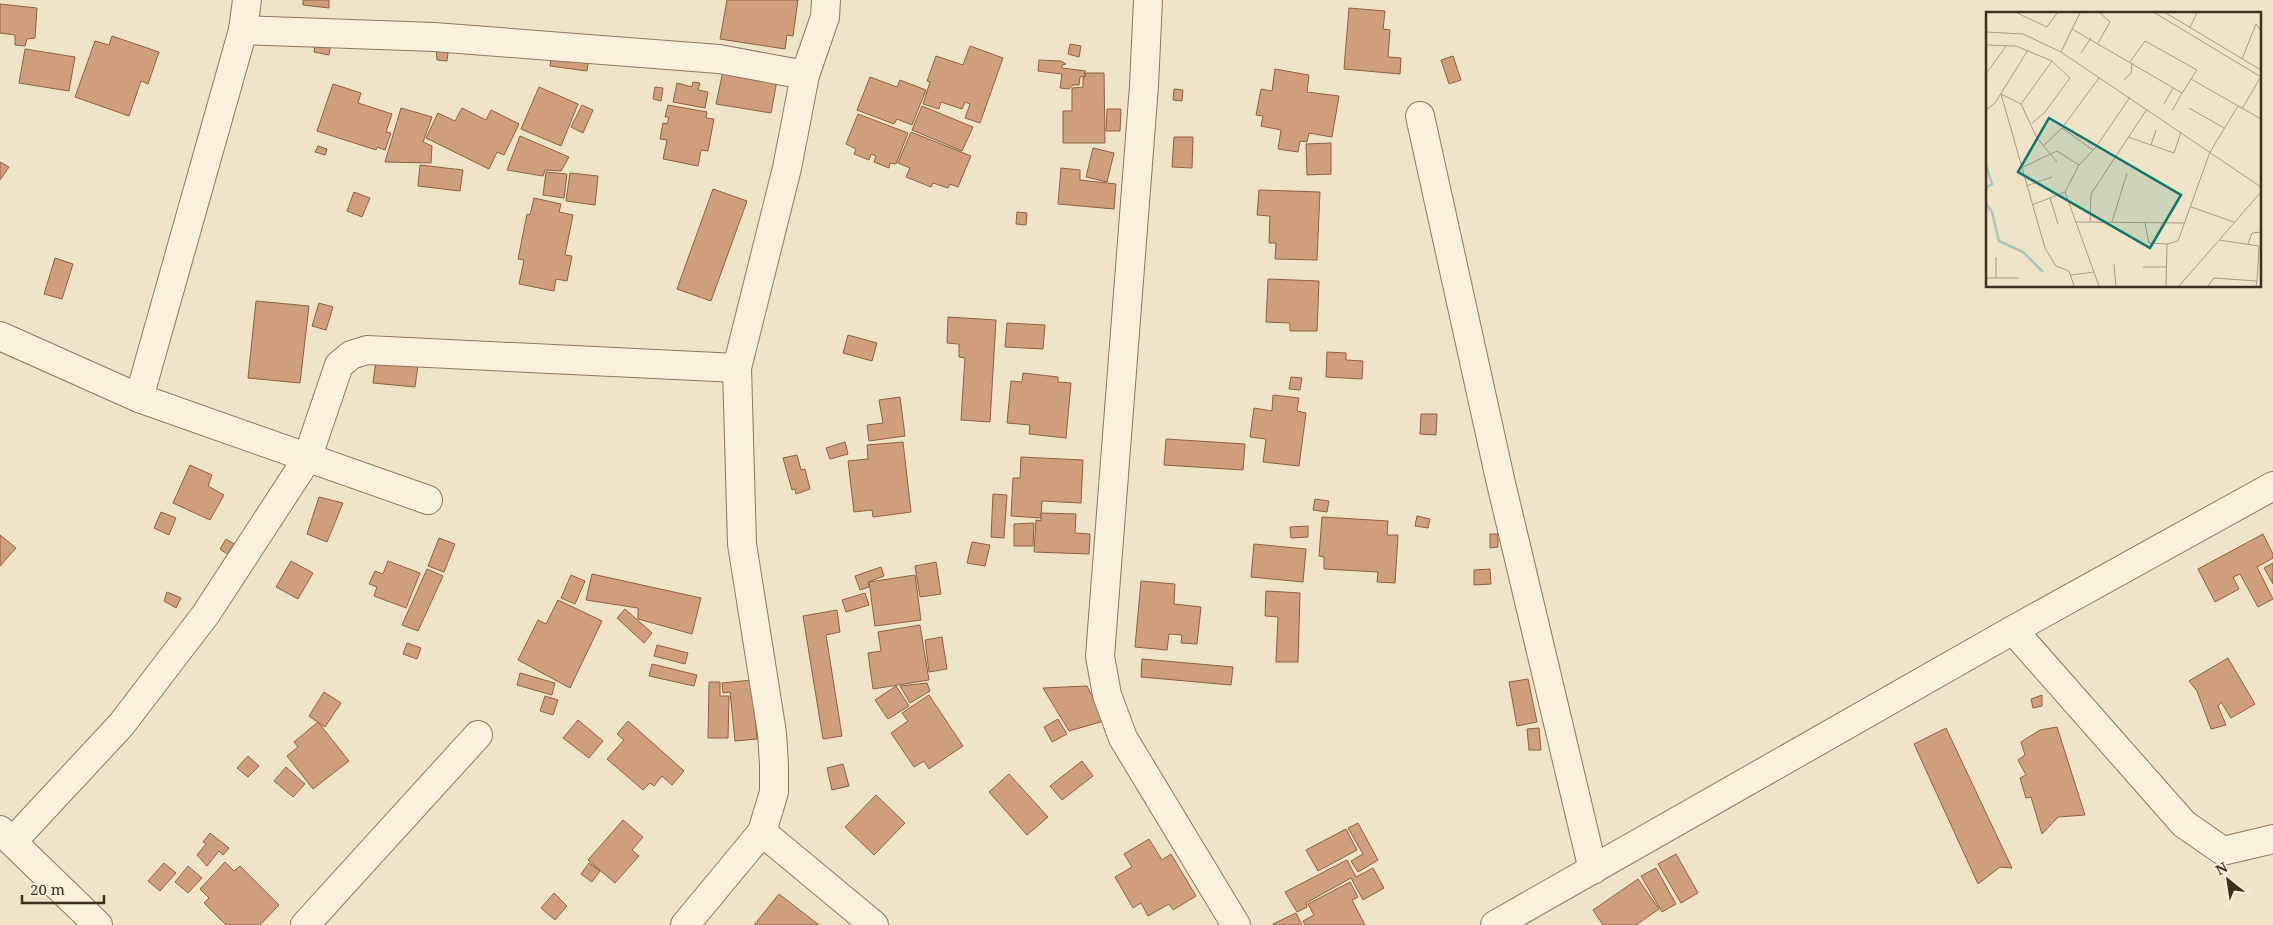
<svg xmlns="http://www.w3.org/2000/svg" width="2273" height="925" viewBox="0 0 2273 925" font-family="'Noto Serif',serif">
<rect width="100%" height="100%" fill="#f0e4c8"/>
<!-- building -->
<g fill="#cf9f7d" stroke="#8d5f41">
<path d="M303,0H329V8L303,5Z"/>
<path d="M727,0H798L793,36L787,35L785,49L720,39Z"/>
<path d="M0,4L37,8L35,38L27,39L25,46L15,45V35L0,33Z"/>
<path d="M1349,8L1385,11L1383,29L1390,30L1388,57L1401,58L1400,74L1344,69Z"/>
<path d="M112,36L159,52L148,84L141,81L129,116L75,97L95,41L109,45Z"/>
<path d="M316,40L331,43L329,55L314,52Z"/>
<path d="M436,44L446,45L444,52L448,53L447,61L437,60Z"/>
<path d="M1070,44L1081,46L1079,57L1068,54Z"/>
<path d="M970,46L1003,58L980,123L965,118L970,104L965,102L962,109L941,102L939,109L923,104L930,82L927,81L936,56L963,65Z"/>
<path d="M25,49L75,57L69,91L19,83Z"/>
<path d="M552,52L589,57L587,71L550,66Z"/>
<path d="M1453,56L1461,80L1449,84L1441,60Z"/>
<path d="M1039,60L1061,61L1066,64L1062,65V68L1086,71L1084,73L1086,76L1080,77L1079,85H1073L1069,89L1060,88L1062,74L1038,71Z"/>
<path d="M1275,69L1309,75L1307,92L1339,96L1332,137L1309,133L1307,142L1300,141L1298,152L1278,149L1281,130L1261,126L1263,116L1256,115L1261,89L1272,91Z"/>
<path d="M723,71L778,75L771,113L716,104Z"/>
<path d="M1084,73H1104L1105,143H1063V111H1072V88L1083,87V78L1086,76Z"/>
<path d="M870,77L897,87L900,80L926,90L912,125L897,119L894,124L857,110Z"/>
<path d="M693,82L700,83L698,90L708,92L705,108L673,102L677,83L692,87Z"/>
<path d="M333,84L361,93L358,103L392,114L386,132L391,133L385,150L377,147L376,150L317,131Z"/>
<path d="M539,87L578,104L561,146L521,129Z"/>
<path d="M655,87L663,88L661,101L653,99Z"/>
<path d="M1174,89L1183,90L1182,101L1173,100Z"/>
<path d="M582,105L593,110L583,133L571,127Z"/>
<path d="M668,105L707,112L706,118L714,119L708,151L701,150L698,166L663,159L667,140L660,139L663,123L667,124L669,117H665Z"/>
<path d="M922,106L973,127L962,151L912,130Z"/>
<path d="M401,108L432,117L423,142L432,146L431,163L385,162Z"/>
<path d="M462,108L486,120L491,110L519,124L504,155L497,152L489,169L426,138L438,113L455,121Z"/>
<path d="M1107,109H1121L1120,131H1106Z"/>
<path d="M858,114L908,133L896,164L890,163L889,168L874,162L876,156L871,154L869,160L854,154L856,149L846,144Z"/>
<path d="M911,132L971,156L958,187L950,184L948,188L933,183L931,187L906,177L910,168L898,163Z"/>
<path d="M520,136L569,157L561,171L545,170L543,176L507,170Z"/>
<path d="M1174,137H1193L1192,168L1172,167Z"/>
<path d="M1331,143V174L1307,175L1306,144Z"/>
<path d="M318,146L327,149L325,155L315,152Z"/>
<path d="M1093,148L1114,153L1107,182L1086,177Z"/>
<path d="M0,162L9,167L0,180Z"/>
<path d="M420,165L463,170L460,191L418,186Z"/>
<path d="M1061,168L1080,170V180L1116,184L1114,209L1058,204Z"/>
<path d="M546,172L567,174L564,198L543,195Z"/>
<path d="M570,173L598,176L595,205L566,201Z"/>
<path d="M713,189L747,201L711,301L677,289Z"/>
<path d="M1259,190L1320,192L1317,260L1275,259L1276,243H1269L1270,216L1257,215Z"/>
<path d="M354,192L370,198L362,217L347,211Z"/>
<path d="M534,198L561,204L559,212L573,215L565,255L572,256L567,281L556,279L554,291L519,284L524,260L518,259L527,214L530,215Z"/>
<path d="M1017,212L1027,213L1026,225L1016,224Z"/>
<path d="M55,258L73,264L62,299L44,294Z"/>
<path d="M1268,279L1319,281L1317,331H1290V323L1266,322Z"/>
<path d="M256,301L309,306L300,383L248,378Z"/>
<path d="M319,303L333,307L326,330L312,326Z"/>
<path d="M948,317L996,320L990,422L961,420L965,358L959,357V344L947,343Z"/>
<path d="M1007,323L1045,325L1043,349L1005,347Z"/>
<path d="M848,335L877,343L872,361L843,353Z"/>
<path d="M1327,352L1346,353V360L1363,361L1362,379L1326,377Z"/>
<path d="M376,360L418,365L415,387L373,383Z"/>
<path d="M1023,373L1058,377V382L1071,383L1066,438L1029,434L1030,425L1007,423L1011,381L1022,382Z"/>
<path d="M1291,377L1302,378L1300,390L1289,389Z"/>
<path d="M1273,395L1299,398L1297,411L1306,413L1299,466L1263,462L1266,439L1250,437L1254,408L1272,411Z"/>
<path d="M900,397L905,436L869,441L867,425L883,423L879,400Z"/>
<path d="M1421,414H1437L1436,435L1420,434Z"/>
<path d="M1166,439L1245,444L1243,470L1164,465Z"/>
<path d="M845,442L848,454L830,459L826,448Z"/>
<path d="M903,442L911,512L873,517L872,510L854,512L848,461L868,459L867,445Z"/>
<path d="M797,455L801,470L805,469L810,489L796,494L795,489L792,490L783,458Z"/>
<path d="M1021,457L1083,460L1081,503L1042,501L1041,518L1011,516L1013,478H1020Z"/>
<path d="M190,465L212,475L208,486L224,495L210,520L173,503Z"/>
<path d="M993,494L1007,495L1004,538L991,537Z"/>
<path d="M319,497L343,503L327,542L307,534Z"/>
<path d="M1315,499L1329,501L1327,512L1313,510Z"/>
<path d="M161,512L176,518L169,535L154,528Z"/>
<path d="M1041,513L1076,514L1075,533L1090,534L1089,554L1034,552L1036,520L1041,521Z"/>
<path d="M1417,516L1430,519L1428,528L1415,526Z"/>
<path d="M1322,517L1388,521L1387,535H1398L1395,583L1377,582L1378,572L1324,569V557L1319,556Z"/>
<path d="M1034,523L1033,546H1014V524Z"/>
<path d="M1308,526V537L1291,538L1290,527Z"/>
<path d="M1490,534H1498V547L1490,548Z"/>
<path d="M2263,534L2273,554V558L2257,567L2273,599L2258,607L2240,574L2233,577L2239,589L2215,602L2198,569Z"/>
<path d="M0,535L16,548L0,566Z"/>
<path d="M439,538L455,544L444,572L428,566Z"/>
<path d="M226,539L234,544L227,554L220,549Z"/>
<path d="M972,542L990,545L985,566L967,563Z"/>
<path d="M1254,544L1306,549L1303,582L1251,577Z"/>
<path d="M291,561L313,573L298,599L276,587Z"/>
<path d="M388,561L420,573L406,608L374,596L377,587L369,584L375,571L383,574Z"/>
<path d="M936,562L941,594L920,597L915,566Z"/>
<path d="M2273,563V584L2264,568Z"/>
<path d="M881,567L884,576L868,582L869,587L860,590L855,576Z"/>
<path d="M427,569L443,576L418,631L402,625Z"/>
<path d="M1490,569L1491,584L1474,585V570Z"/>
<path d="M592,574L701,598L692,634L638,619V608L586,600Z"/>
<path d="M571,575L585,581L575,604L561,598Z"/>
<path d="M915,575L921,620L875,626L869,582Z"/>
<path d="M1141,581L1175,584L1174,604L1201,607L1197,644L1181,643L1182,635L1169,634L1167,650L1135,647Z"/>
<path d="M1266,591L1300,593L1298,662H1276L1278,617L1265,616Z"/>
<path d="M167,592L181,598L176,608L164,601Z"/>
<path d="M865,593L869,605L846,612L842,600Z"/>
<path d="M558,600L602,621L570,688L518,660L538,620L546,624Z"/>
<path d="M625,609L652,633L644,643L617,618Z"/>
<path d="M837,610L840,632L826,635L842,736L823,739L803,616Z"/>
<path d="M920,625L929,680L873,689L868,653L881,651L878,632Z"/>
<path d="M942,637L947,669L929,672L925,640Z"/>
<path d="M407,643L421,648L417,659L403,654Z"/>
<path d="M657,645L688,653L685,664L654,656Z"/>
<path d="M2228,658L2255,704L2231,718L2221,702L2218,706L2226,725L2211,729L2197,691L2189,681Z"/>
<path d="M1142,659L1233,667L1231,685L1141,677Z"/>
<path d="M652,664L697,675L694,686L649,676Z"/>
<path d="M520,673L555,683L552,695L517,685Z"/>
<path d="M1528,679L1537,722L1517,726L1509,682Z"/>
<path d="M752,680L757,739L735,741L730,692L723,693L722,683Z"/>
<path d="M709,682H720V696H729L728,738H708Z"/>
<path d="M927,683L930,691L910,703L900,686Z"/>
<path d="M896,686L909,706L888,719L875,700Z"/>
<path d="M1087,686L1104,721L1069,731L1043,688Z"/>
<path d="M324,692L341,703L325,727L309,716Z"/>
<path d="M929,695L963,746L929,769L924,761L914,767L891,733L908,721L902,713Z"/>
<path d="M2042,695V706L2033,708L2031,699Z"/>
<path d="M545,696L558,700L553,715L540,711Z"/>
<path d="M1058,719L1067,734L1052,742L1044,727Z"/>
<path d="M578,720L603,741L589,758L563,738Z"/>
<path d="M628,721L684,771L672,785L662,776L654,786L650,783L643,790L607,759L624,740L617,734Z"/>
<path d="M318,722L349,761L313,789L287,756L298,747L294,742Z"/>
<path d="M2057,727L2085,815L2058,817L2042,834L2031,797L2026,798L2020,778L2026,775L2018,760L2025,755L2021,742L2040,730Z"/>
<path d="M1539,728L1541,750H1529L1527,729Z"/>
<path d="M1946,728L2012,868L2000,867L1978,884L1914,744Z"/>
<path d="M248,756L259,766L248,777L237,768Z"/>
<path d="M1082,761L1093,776L1062,800L1050,786Z"/>
<path d="M843,764L849,786L832,790L827,768Z"/>
<path d="M286,767L305,784L293,797L274,781Z"/>
<path d="M1009,774L1048,817L1027,835L989,792Z"/>
<path d="M876,795L905,823L874,855L845,827Z"/>
<path d="M623,820L643,837L632,850L639,856L615,883L588,860Z"/>
<path d="M1358,823L1378,860L1358,872L1351,861L1363,854L1348,828Z"/>
<path d="M1346,829L1357,850L1318,871L1306,850Z"/>
<path d="M210,833L229,848L223,855L219,851L207,866L197,855L206,844L203,842Z"/>
<path d="M1149,839L1162,860L1171,854L1196,896L1173,910L1169,904L1148,916L1141,903L1133,908L1115,877L1132,867L1124,854Z"/>
<path d="M1676,854L1698,893L1681,903L1658,864Z"/>
<path d="M1347,860L1356,877L1373,868L1384,888L1363,900L1351,878L1306,903L1307,907L1297,912L1285,892Z"/>
<path d="M225,862L234,871L240,866L279,905L260,925H226L204,903L209,898L200,889Z"/>
<path d="M164,863L176,873L160,891L148,881Z"/>
<path d="M589,863L600,871L592,882L581,874Z"/>
<path d="M188,866L202,878L188,893L175,882Z"/>
<path d="M1656,868L1676,904L1662,912L1641,876Z"/>
<path d="M1638,879L1659,909L1636,925H1603L1593,910Z"/>
<path d="M1350,882L1358,897L1352,900L1365,925H1305L1303,921L1314,915L1308,904Z"/>
<path d="M554,893L567,906L555,920L541,908Z"/>
<path d="M779,894L819,925H754Z"/>
<path d="M1296,913L1302,925H1273V924Z"/>
</g>
<g fill="none" stroke-linecap="round" stroke-linejoin="round">
<defs>
<g id="minor">
<path d="M826,0L825,17L805,75L787,168L737,368L742,544L772,733L774,765V792L762,832L874,925"/>
<path d="M1148,0L1144,86L1100,656L1107,695L1123,738L1236,925"/>
<path d="M243,30L434,37L719,59L805,75"/>
<path d="M1420,116L1500,479L1593,870"/>
<path d="M0,336L139,398L428,500"/>
<path d="M139,398L243,30L247,0"/>
<path d="M2013,630L2184,824L2223,851L2273,839"/>
<path d="M0,830L98,925"/>
<path d="M13,841L121,725L206,614L307,459L339,365L351,355L367,350L737,368"/>
<path d="M305,925L478,735"/>
<path d="M685,925L762,832"/>
<path d="M1495,925L2013,630L2273,486"/>
</g>
</defs>
<!-- minor casing -->
<use href="#minor" stroke="#8d765c" stroke-width="30"/>
<!-- minor -->
<use href="#minor" stroke="#faf1dc" stroke-width="28"/>
</g>
<!-- overview -->
<g transform="translate(1986 12)">
<rect width="275" height="275" fill="#f0e4c8"/>
<path fill="none" stroke="#a9c4bc" stroke-width="2.5" d="M0,153L6,172L0,176M0,191L6,200L13,229L37,240L57,260"/>
<path fill="none" stroke="#a89b85" stroke-width="1" d="M31,1L61,15L71,1M169,1L275,65M180,1L275,58M204,15L211,1M86,17L94,1M0,20L37,22L75,40L275,175M112,31L124,10L114,1M0,33L30,34L66,49L35,92L51,126L71,150M75,40L86,17L196,81L211,58L159,29L144,50M95,41L105,26M256,47L270,12L275,19M0,62L20,34M205,67L275,107M138,68L145,61L146,51M15,82L59,236L70,254L83,259L88,274M15,82L35,92M178,92L187,76M203,96L238,116M256,97L274,66M0,98L9,91L42,38M186,99L196,81M46,111L59,100L84,66L66,49M76,116L107,138M142,125L188,141L195,120M165,133L170,118M57,134L76,116L113,66M35,156L71,139L93,153M40,174L66,165M64,186L72,212M46,193L79,180M205,195L248,210M90,210L198,211M104,210L105,182L161,97M126,210L141,161M159,211L163,231L181,232L192,229L224,140L252,94M233,228L273,234L271,269M262,232L266,221L275,220M128,252L130,274M157,255H180M85,263L108,260M0,266H33M10,266V245M113,274L79,180L93,153L110,135L144,85M180,274L181,232M193,274L275,180M222,274L228,266L271,269L270,274"/>
<path fill="#0f766e" fill-opacity="0.15" stroke="#0f766e" stroke-width="2.5" d="M63,106L195,183L164,236L32,160Z"/>
<rect width="275" height="275" fill="none" stroke="#3d2e20" stroke-width="2.5"/>
</g>
<!-- north arrow -->
<g transform="translate(2228 880) rotate(330)" stroke="#f7eed8" stroke-width="4" paint-order="stroke">
<path d="M0-4L9 19L0 12L-9 19Z" fill="#3d2e20"/>
<text y="-8" font-size="14" font-weight="bold" text-anchor="middle" fill="#3d2e20">N</text>
</g>
<!-- scale -->
<path d="M22 895v8h82v-8" fill="none" stroke="#3d2e20" stroke-width="2.5"/>
<text x="30" y="895" font-size="15" fill="#3d2e20" stroke="#f7eed8" stroke-width="4" paint-order="stroke">20 m</text>
</svg>
